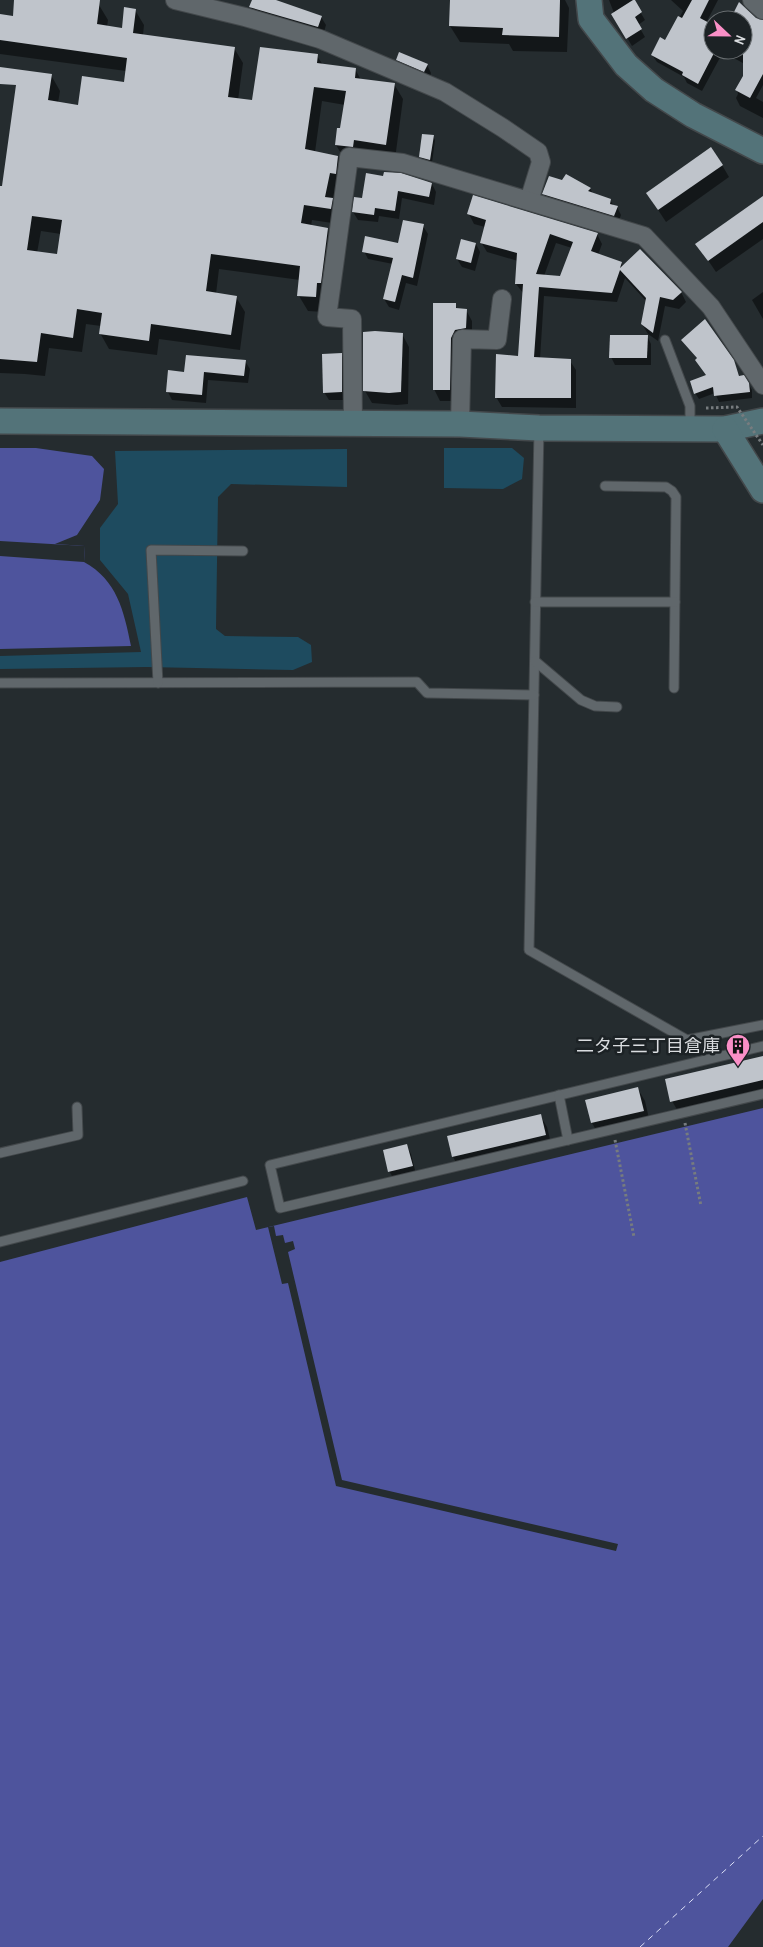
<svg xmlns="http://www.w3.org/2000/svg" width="763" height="1947" viewBox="0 0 763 1947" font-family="'Archivo Narrow','Noto Sans JP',sans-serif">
<rect width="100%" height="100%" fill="#252c2f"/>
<!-- green -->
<g fill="#1e4b5f">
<path d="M444,448H512L524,458L522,479L503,489L444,488Z"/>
<path d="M347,449V487L231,484L218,497L216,629L225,636L298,637L311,645L312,662L293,670L147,667L0,669V656L141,652L128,594L100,560V528L118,504L115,451Z"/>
</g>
<!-- water -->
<g fill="#4e549d">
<path d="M0,448H36L92,456L104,469L100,500L77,535L55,544L85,546L84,562C117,580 124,611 131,646L0,649Z"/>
<path d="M763,1108V1899L728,1947H0V1262L247,1197L256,1230Z"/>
</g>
<!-- pier -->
<g fill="#252c2f">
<path d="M0,541L85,546L84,562L0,556Z"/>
<path d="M274,1226L276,1236L283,1235L285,1243L293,1241L295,1249L288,1252L342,1480L618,1544L616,1551L336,1486L288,1283L282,1284L268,1227Z"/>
</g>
<!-- shadow -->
<g fill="#0007" fill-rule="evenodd">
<path d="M47,0H66L99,5L108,20L107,27L123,29L135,10L144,25L143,35L234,48L243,63L238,100L253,102L317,56L323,65L355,69L361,80L394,84L403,99L395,159L345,160L336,145L341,129L345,105L322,101L315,152L338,157L346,172L339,224L312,220L311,226L328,230L336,245L324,312L308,311L299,296L300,280L219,269L216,294L236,297L245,312L240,350L159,339L157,355L109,349L100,333L101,326L86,324L82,352L49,348L45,376L25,374L0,373V187H22L51,75L60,91L58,103L79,106L125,83L126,71L0,54V15L28,19ZM41,231L61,234L58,256L37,253Z"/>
<path d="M253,0H272L321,17L326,25L323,35L255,15L251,7Z"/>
<path d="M451,0H565L569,8L567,52L513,51L509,44L460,42L450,26Z"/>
<path d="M609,0H633L645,20L638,25L645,37L632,46L613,14L614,13Z"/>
<path d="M671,0H718L706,23L713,27V50H743V20H731L738,8L763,22V85L756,98L763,102V118L740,106L736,98L738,94L737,90L750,67L723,52L702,91L687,83L684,77L657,62L652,55L666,42L683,11Z"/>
<path d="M397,60L427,65L431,73L429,79L402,68Z"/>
<path d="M433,136L435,140L432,163L422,160L420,156Z"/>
<path d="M722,165L729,177L666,222L647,193Z"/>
<path d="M367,175L432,184L436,192L434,205L402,198L399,219L379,216L378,222L358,220L353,212L363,200Z"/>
<path d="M590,188L593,194L610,200L614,206L617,207L621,215L618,223L548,202L544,194Z"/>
<path d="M763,202V239L716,272L697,244Z"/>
<path d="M469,214L597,234L602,244L598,255L621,263L623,267L681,292L686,302L679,309L665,306L658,341L648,334L642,324L646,301L625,278L617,302L544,296L540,359L570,361L576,370V408L502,407L496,397L519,357L523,293L516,284L518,261L487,252L481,242L485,227L474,224ZM556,243L572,248L561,277L544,276Z"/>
<path d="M423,226L428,234L417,286L406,283L399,310L389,307L384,299L393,264L368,259L364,251L399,244Z"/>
<path d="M476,244L480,252L475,271L462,267L457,259Z"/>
<path d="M763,292V319L752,300Z"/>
<path d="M455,305L458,310H466L472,321V340L456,401H440L434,389Z"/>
<path d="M402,334L409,347L408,404L397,405L372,403L365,391Z"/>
<path d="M647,336L651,344V365H615L611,357Z"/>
<path d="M683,340L733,361L740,377L748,383L752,390V398L719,402L715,393L699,399L695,393L707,376L698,359Z"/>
<path d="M341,354L346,362V400H329L324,392Z"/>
<path d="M245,361L250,369L248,383L208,380L206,403L172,400L168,392L186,373Z"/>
<path d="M763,1057V1093L679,1113L672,1101Z"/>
<path d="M638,1089L645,1101L650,1123L599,1135L592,1123L586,1101Z"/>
<path d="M540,1115L547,1127L552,1147L460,1169L453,1157L449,1137Z"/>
<path d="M407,1146L411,1154L416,1174L394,1179L389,1171Z"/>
</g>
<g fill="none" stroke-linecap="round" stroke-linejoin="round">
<!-- ferry -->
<path stroke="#dce0f6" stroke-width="1" stroke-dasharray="6 5" stroke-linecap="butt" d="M640,1947L763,1836"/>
</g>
<!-- building -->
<g fill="#bfc4cb" fill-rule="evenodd">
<path d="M14,0H100L97,24L122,28L124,7L136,9L133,33L235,47L228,97L252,100L260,47L318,54L317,63L356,68L355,78L395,83L386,145L354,140L353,147L335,145L337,128H340L346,91L314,87L305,149L338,156L336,174L330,173L325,197L333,198L331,209L304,205L301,223L328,228L321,283H317L316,297L297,296L300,266L211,254L206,291L237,296L231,335L151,324L149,341L99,334L102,313L77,309L73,338L41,333L37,362L0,359V186H2L16,85L0,84V67L52,74L48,100L78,105L82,76L124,82L127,58L0,40V14L13,16ZM32,216L62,220L57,254L27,250Z"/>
<path d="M252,0H276L322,16L318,27L249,7Z"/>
<path d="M450,0H560L559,37L502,35L503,28L449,26Z"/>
<path d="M633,0H635L642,12L635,17L642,29L626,39L611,14Z"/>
<path d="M692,0H709L700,18L713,25V55L698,84L682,75L683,72L651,55L660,37L665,40L678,16L682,18Z"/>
<path d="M739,2L756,18L763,20V74L750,98L735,90L743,76V20H730Z"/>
<path d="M399,52L428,64L424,72L396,60Z"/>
<path d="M422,134L434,135L430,160L419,157Z"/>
<path d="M711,147L723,165L658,210L646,193Z"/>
<path d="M384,172L401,173L432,183L429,197L398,191L395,211L375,208L374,215L352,212L354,197L362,198L366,173L383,176Z"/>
<path d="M566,174L591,188L588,191L611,199L610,204L618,206L614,216L542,194L549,176L562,180Z"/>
<path d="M473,195L598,233L591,251L622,262L620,268L640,249L682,292L673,300L660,297L653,333L641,324L646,298L620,270L612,293L539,287L534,357L571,359V398H495L496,354L518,356L523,284H515L517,253L480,243L486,220L467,214ZM550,234L573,242L560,276L536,274Z"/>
<path d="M763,196V222L708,261L695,244Z"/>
<path d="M403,220L424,224L413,278L402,275L395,302L383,299L393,258L362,252L365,236L398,243Z"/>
<path d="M461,239L476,243L471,263L456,259Z"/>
<path d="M433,303H456V308L467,309L466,328L455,330L451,338L450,390H433Z"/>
<path d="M705,319L734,360L739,376L744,375L749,383L750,392L714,396L713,387L694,394L690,381L706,375L695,360L697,358L681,340Z"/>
<path d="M375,331L403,333L401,392L389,393L363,391V332Z"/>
<path d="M610,335H648L647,358H609Z"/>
<path d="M342,353V392L323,393L322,354Z"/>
<path d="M186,355L246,360L244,376L204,372L202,395L166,392L168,370L184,372Z"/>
<path d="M763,1056V1080L670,1102L665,1079Z"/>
<path d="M638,1087L644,1111L591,1123L585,1100Z"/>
<path d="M541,1114L546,1135L452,1157L447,1136Z"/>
<path d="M407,1144L413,1166L388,1172L383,1150Z"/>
</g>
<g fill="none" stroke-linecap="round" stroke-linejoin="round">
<defs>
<g id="lane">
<path d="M665,340L690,406V428"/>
<path d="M539,428L529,950L687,1040L763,1025"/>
<path d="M605,486L666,487L672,491L676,497L674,688"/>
<path d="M535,602H675"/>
<path d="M535,661L581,700L595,706L617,707"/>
<path d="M0,683L417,682L427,693L534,695"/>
<path d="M158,683L151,550L243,551"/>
<path d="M763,1046L270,1165L280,1208L763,1094"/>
<path d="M559,1095L568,1140"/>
<path d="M0,1153L78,1135L77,1107"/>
<path d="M0,1242L243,1181"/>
</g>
<g id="street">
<path d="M175,0L245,17L320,39L445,92L503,128L538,152L541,162L529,201"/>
<path d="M752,0L763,10"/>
<path d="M353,424L352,319L327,317L349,157L403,163L644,236L711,307L763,385"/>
<path d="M460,424L462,339L497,340L502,299"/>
</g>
<g id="secondary">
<path d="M589,0L591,19L626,65L654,90L693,115L763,151"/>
<path d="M0,421L460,424L539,428L725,429L763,421"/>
<path d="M725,429L763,490"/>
</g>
</defs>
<!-- lane casing -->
<use href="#lane" stroke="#43484b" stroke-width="11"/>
<!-- street casing -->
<use href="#street" stroke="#43484b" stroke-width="20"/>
<!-- secondary casing -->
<use href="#secondary" stroke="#43484b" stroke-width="28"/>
<!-- path -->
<g stroke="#777c7f" stroke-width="3" stroke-dasharray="2.5 2.5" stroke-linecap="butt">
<path d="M685,1123L701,1206"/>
<path d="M615,1140L634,1237"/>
</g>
<!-- lane -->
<use href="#lane" stroke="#60676b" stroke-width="9"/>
<!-- street -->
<use href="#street" stroke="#60676b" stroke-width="18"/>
<!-- secondary -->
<use href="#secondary" stroke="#537379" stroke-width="25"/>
<!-- path-bridge -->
<path stroke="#777c7f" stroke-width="3" stroke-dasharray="2.5 2.5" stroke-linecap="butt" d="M706,408L737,407L763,445"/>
</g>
<!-- icons -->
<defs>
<symbol id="building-pin" viewBox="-11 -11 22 30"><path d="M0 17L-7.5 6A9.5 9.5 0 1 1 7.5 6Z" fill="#fa8fc7" stroke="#1c2225"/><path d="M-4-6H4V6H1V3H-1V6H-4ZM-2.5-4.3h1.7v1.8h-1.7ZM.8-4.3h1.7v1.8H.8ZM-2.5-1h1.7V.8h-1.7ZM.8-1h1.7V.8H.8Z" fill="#111"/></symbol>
</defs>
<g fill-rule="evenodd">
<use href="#building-pin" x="724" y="1032" width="28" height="38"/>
</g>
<g text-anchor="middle" stroke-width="5" stroke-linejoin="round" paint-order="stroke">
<!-- poi labels -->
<g font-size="18" fill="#dadde0" stroke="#1c2225" text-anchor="end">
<text x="720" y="1052">二タ子三丁目倉庫</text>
</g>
</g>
<!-- north arrow -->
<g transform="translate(728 35) rotate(112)"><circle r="24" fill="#1c2225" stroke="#686d70"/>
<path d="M0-4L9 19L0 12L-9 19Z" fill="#fa8fc7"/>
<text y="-8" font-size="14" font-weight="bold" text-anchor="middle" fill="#dadde0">N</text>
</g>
</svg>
